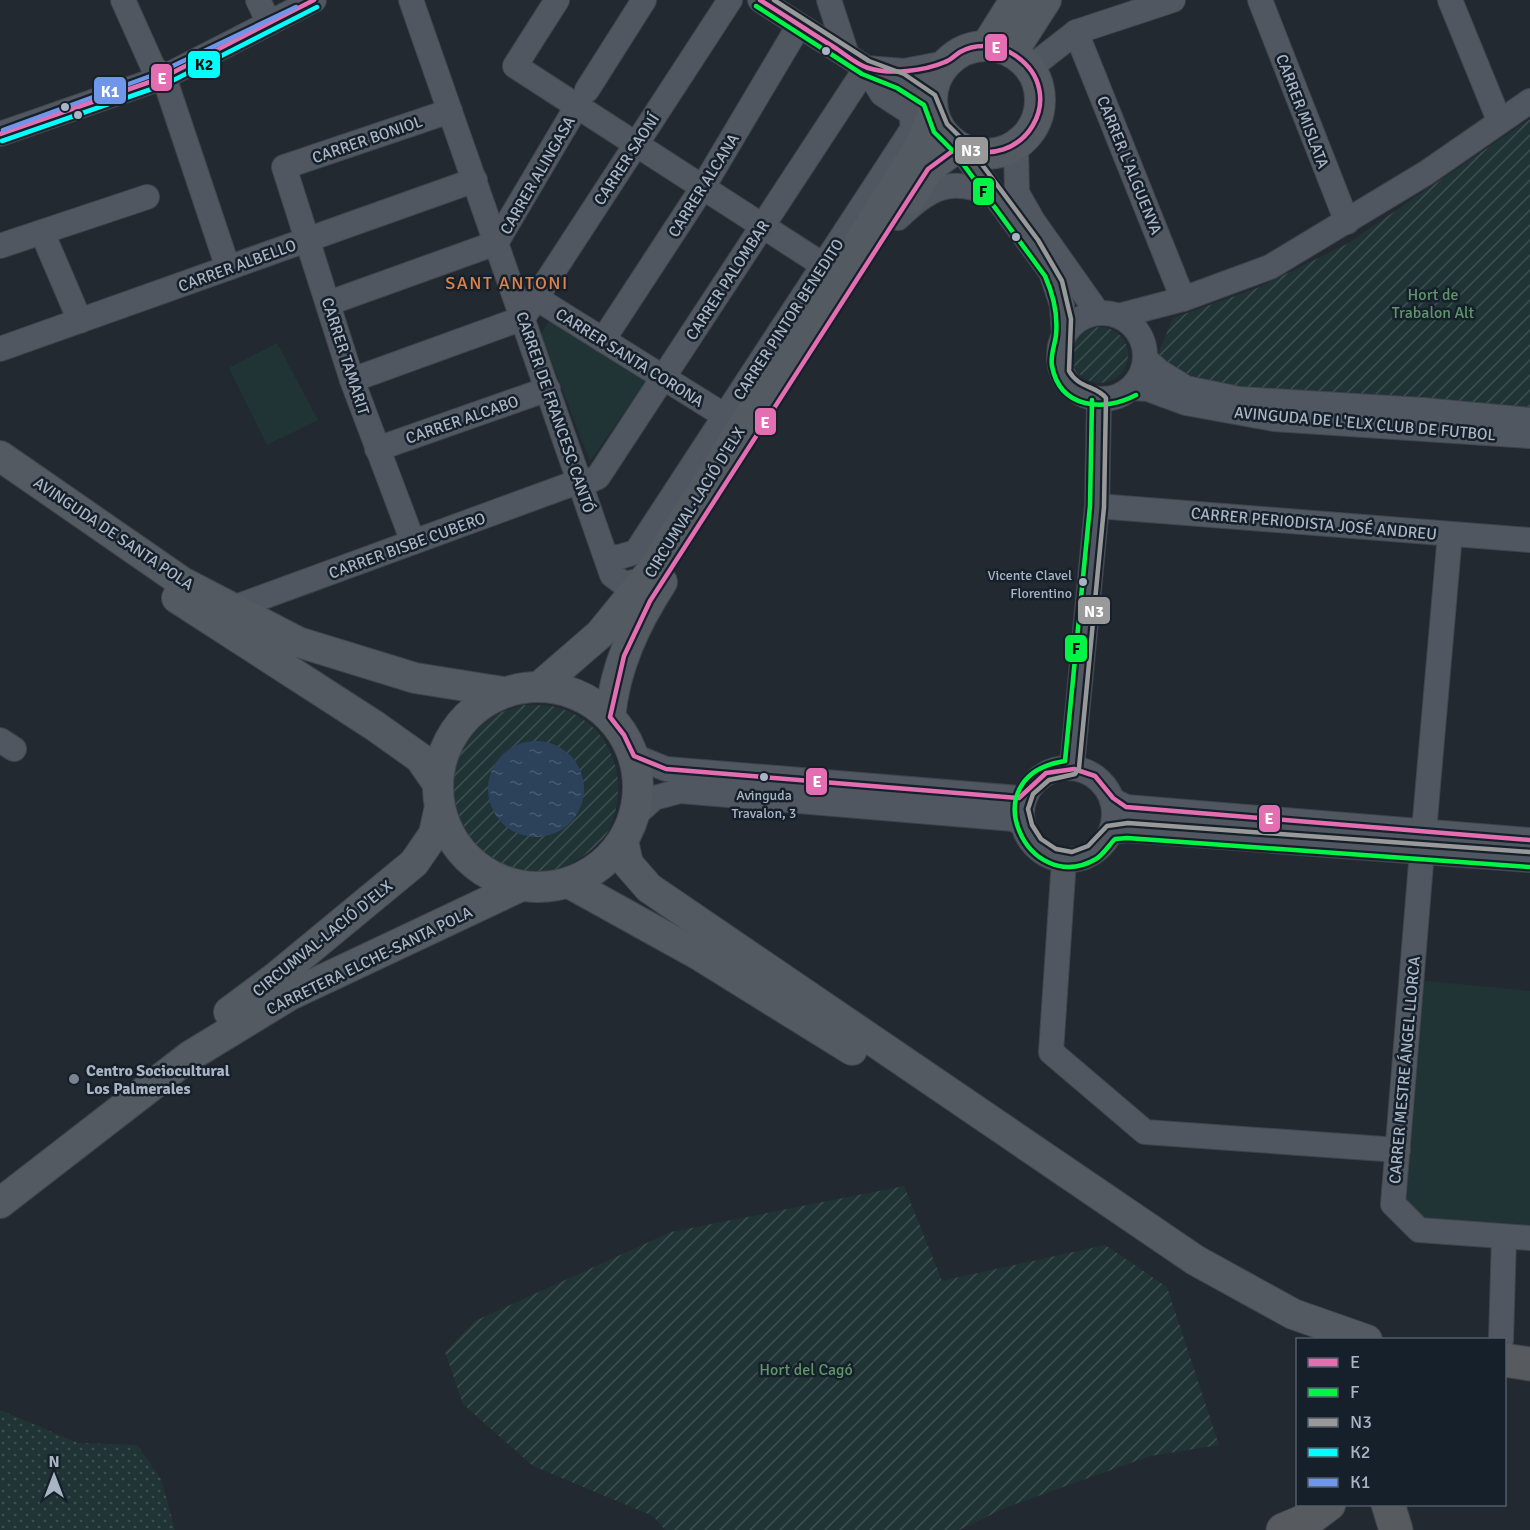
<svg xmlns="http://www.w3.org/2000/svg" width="1530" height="1530" viewBox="0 0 1530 1530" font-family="Signika,sans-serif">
<defs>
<pattern id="grass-dots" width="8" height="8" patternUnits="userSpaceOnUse" patternTransform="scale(1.5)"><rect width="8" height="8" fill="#203436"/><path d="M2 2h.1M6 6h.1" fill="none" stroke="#3e4f52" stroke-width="1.8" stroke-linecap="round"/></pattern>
<pattern id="garden-furrows" width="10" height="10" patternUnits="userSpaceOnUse" patternTransform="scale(1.5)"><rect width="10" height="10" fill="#203436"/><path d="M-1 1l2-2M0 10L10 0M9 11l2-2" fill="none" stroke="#3e4f52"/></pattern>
<pattern id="water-ripples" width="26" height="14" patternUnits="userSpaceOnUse" patternTransform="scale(1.5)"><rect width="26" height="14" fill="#2b425a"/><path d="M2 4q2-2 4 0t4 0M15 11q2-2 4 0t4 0" fill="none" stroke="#475b70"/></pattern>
</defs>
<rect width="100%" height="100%" fill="#232930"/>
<!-- grass -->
<path fill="url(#grass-dots)" d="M0,1410L78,1443L137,1445L161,1479L175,1530H0Z"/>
<!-- park -->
<g fill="#203436">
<path d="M553,316L650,376L590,461L541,334Z"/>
<path d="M277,343L318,420L267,445L229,368Z"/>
<path d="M1417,980L1530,991V1227L1428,1219L1418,1215L1402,1195Z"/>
</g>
<!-- garden -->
<g fill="url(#garden-furrows)">
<path d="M1530,119V410L1245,391L1178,371L1158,354L1173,318L1255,289L1347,244Z"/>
<circle cx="1100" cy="355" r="28"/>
<path d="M523,705C533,706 545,704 555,707C608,720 631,775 611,825C606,840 590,852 577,860C485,914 401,775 493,717C501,711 513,709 523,705Z"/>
<path d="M904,1186L942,1281L1105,1245L1167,1287L1219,1445L1150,1456L1007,1507L959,1530H665L653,1516L533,1466L463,1404L445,1352L475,1321L671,1232Z"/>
</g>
<!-- water -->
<circle fill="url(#water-ripples)" cx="536" cy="789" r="48"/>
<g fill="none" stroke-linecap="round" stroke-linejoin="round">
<defs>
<g id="minor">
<path d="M123,0L153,67L164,77L228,268"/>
<path d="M258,0L269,23"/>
<path d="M411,0L612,575L624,584L638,581L649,572"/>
<path d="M557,0L515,66L823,265"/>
<path d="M760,0L866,68L904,71L946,63"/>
<path d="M829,0L847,55"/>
<path d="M1260,0L1347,222"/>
<path d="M1450,0L1499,120"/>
<path d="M1076,32L1183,299"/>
<path d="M1030,68L1076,32L1173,0"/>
<path d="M884,73L909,84L931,101"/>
<path d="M587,90L644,0"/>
<path d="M0,134L164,77L314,0"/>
<path d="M1016,146L1017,193L1033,221L1098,313"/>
<path d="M960,148L1051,272L1062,305L1064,334"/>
<path d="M898,218C929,189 949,175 993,195"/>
<path d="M42,232L80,321"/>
<path d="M0,246L147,197"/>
<path d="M536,298L725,416"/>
<path d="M329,303L496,243L577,106"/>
<circle cx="1102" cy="356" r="43"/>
<path d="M1118,316L1183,299L1270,267L1426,173L1530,101"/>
<path d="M603,340L703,187L798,27"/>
<path d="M0,349L475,180"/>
<path d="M1145,359L1160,372L1186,388L1239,399L1422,410L1530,420"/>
<path d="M352,380L523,318L730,0"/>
<path d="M1132,388L1148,389L1186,403L1274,419L1530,436"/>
<path d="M377,449L548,389"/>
<path d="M582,484L598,477L866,68"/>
<path d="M1097,506L1530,540"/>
<path d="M413,542L352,380L284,167L450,111"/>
<path d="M608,557H619L636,552L913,128L911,113L882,94L866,68"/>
<path d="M233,608L580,481"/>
<path d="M0,740L14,749"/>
<path d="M634,756L666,769L1019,798L1024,797"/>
<path d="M1072,767L1097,506L1099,400"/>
<circle cx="1068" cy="814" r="46"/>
<path d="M1112,800L1126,807L1530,840"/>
<path d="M634,816L654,798L680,791L1014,819L1023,825"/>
<path d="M1424,831L1450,534"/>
<path d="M1111,832L1127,830L1530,860"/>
<path d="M1422,851L1393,1204L1419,1230L1530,1238"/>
<path d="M1064,860L1051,1052L1145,1132L1398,1150"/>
<path d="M1501,1340L1504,1237"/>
</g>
<g id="major">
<circle cx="986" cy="100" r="54"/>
<path d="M986,46L1015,0"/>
<path d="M1012,53L1046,0"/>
<path d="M910,199L928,169L958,147"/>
<path d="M0,456L182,582L298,642L415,678L503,692"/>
<path d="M177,598L375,726L420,758L436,781"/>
<path d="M540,686L600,634L653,569L920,146L933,112"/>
<circle cx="538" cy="787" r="100"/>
<path d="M610,717C615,666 635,624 662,582"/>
<path d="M623,841L628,864L649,888L1195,1260L1293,1314L1367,1340"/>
<path d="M569,883L699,955L852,1050"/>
<path d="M229,1012L276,977L414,863L434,834L439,811"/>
<path d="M0,1203L190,1056L290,995L521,886"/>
</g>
<g id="highway">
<path d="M1504,1360L1530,1364"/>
<path d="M1388,1504L1396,1530"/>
<path d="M1283,1530L1309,1519L1329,1504"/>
</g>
</defs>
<!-- minor casing -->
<use href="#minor" stroke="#40454b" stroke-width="26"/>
<!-- major casing -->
<use href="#major" stroke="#40454e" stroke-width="32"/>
<!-- highway casing -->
<use href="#highway" stroke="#3f454c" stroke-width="35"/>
<!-- minor -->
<use href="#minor" stroke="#515760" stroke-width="24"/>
<!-- major -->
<use href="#major" stroke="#545a61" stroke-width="30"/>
<!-- highway -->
<use href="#highway" stroke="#575b5f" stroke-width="33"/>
<defs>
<g id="bus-1">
<path d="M760,0C786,16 811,33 837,49C847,56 858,65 868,68C891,75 924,71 945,62C951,60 955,55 960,52C977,42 1001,45 1016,56C1070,93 1026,174 958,147L928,169L650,601L624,656L610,717L624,735L634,756L666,769L1019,798L1046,773L1074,769L1095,776L1113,798L1126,807L1530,840"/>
<path d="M0,134L164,77L314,0"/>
</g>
<g id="bus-2">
<path d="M756,6L862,74L897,88L924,105L934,132L955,153L1045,276C1053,294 1058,315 1056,335C1055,345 1050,355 1052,366C1060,409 1104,412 1136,395"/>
<path d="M1092,400L1090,506L1065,761C970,775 1027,899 1096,859C1103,855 1109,845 1115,839L1127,838L1529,867"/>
</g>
<path id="bus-3" d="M774,0L869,61L904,74L935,95L947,124L966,143L1038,240L1062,281L1071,319L1069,371C1079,389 1096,385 1106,398L1104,507L1079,768L1075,774L1049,780L1033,794L1028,809L1032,825L1041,839L1056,849L1072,852L1088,846L1107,826L1128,823L1530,852"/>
<path id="bus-4" d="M2,141L166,84L317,7"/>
<path id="bus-5" d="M3,130L156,74L296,7"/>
</defs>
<!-- bus-1 casing -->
<use href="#bus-1" stroke="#16202b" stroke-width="9"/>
<!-- bus-2 casing -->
<use href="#bus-2" stroke="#16202b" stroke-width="9"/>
<!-- bus-3 casing -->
<use href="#bus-3" stroke="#16202b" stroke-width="9"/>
<!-- bus-4 casing -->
<use href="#bus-4" stroke="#16202b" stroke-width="9"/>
<!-- bus-5 casing -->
<use href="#bus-5" stroke="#16202b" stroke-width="9"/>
<!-- bus-1 -->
<use href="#bus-1" stroke="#e36fb2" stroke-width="4.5"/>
<!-- bus-2 -->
<use href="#bus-2" stroke="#02f545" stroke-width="4.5"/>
<!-- bus-3 -->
<use href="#bus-3" stroke="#999" stroke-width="4.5"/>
<!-- bus-4 -->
<use href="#bus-4" stroke="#00fffd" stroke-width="4.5"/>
<!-- bus-5 -->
<use href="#bus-5" stroke="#7096ea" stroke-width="4.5"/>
</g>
<!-- markers -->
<g fill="#a9b5c5" stroke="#16202b" stroke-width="2">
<circle cx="826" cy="51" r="5"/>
<circle cx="65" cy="107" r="5"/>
<circle cx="78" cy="115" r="5"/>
<circle cx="1016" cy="237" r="5"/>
<circle cx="1083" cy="582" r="5"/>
<circle cx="764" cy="777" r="5"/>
</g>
<circle fill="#7a8491" stroke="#16202b" stroke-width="2" cx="74" cy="1079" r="6"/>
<g text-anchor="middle" stroke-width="5" stroke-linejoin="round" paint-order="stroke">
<!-- bus labels -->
<g font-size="14" fill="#a9b5c5" stroke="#16202b" text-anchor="end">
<text x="1072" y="580">Vicente Clavel<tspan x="1072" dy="18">Florentino</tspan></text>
<text x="764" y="800" text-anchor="middle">Avinguda<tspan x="764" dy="18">Travalon, 3</tspan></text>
</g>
<!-- street labels -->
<g font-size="16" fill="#a9b5c5" stroke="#16202b">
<text transform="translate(1303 111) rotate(69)" y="6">CARRER MISLATA</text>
<text transform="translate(367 139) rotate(-19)" y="6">CARRER BONIOL</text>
<text transform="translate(626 159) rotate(-57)" y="6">CARRER SAONÍ</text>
<text transform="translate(1130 165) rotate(68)" y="6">CARRER L'ALGUENYA</text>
<text transform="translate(537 175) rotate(-60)" y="6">CARRER ALINGASA</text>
<text transform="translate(703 185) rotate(-58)" y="6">CARRER ALCANA</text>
<text transform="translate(237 265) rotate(-20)" y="6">CARRER ALBELLO</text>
<text transform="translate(727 280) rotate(-57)" y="6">CARRER PALOMBAR</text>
<text transform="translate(788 319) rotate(-57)" y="6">CARRER PINTOR BENEDITO</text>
<text transform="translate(346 356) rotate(72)" y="6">CARRER TAMARIT</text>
<text transform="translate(630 357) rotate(32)" y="6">CARRER SANTA CORONA</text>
<text transform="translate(556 412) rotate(71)" y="6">CARRER DE FRANCESC CANTÓ</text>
<text transform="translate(462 419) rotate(-19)" y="6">CARRER ALCABO</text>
<text transform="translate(1365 423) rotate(5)" y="6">AVINGUDA DE L'ELX CLUB DE FUTBOL</text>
<text transform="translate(694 502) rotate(-58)" y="6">CIRCUMVAL·LACIÓ D'ELX</text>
<text transform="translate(1314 523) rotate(5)" y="6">CARRER PERIODISTA JOSÉ ANDREU</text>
<text transform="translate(114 533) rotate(34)" y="6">AVINGUDA DE SANTA POLA</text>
<text transform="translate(407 545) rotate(-20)" y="6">CARRER BISBE CUBERO</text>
<text transform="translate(322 938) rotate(-39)" y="6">CIRCUMVAL·LACIÓ D'ELX</text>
<text transform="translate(369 960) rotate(-26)" y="6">CARRETERA ELCHE-SANTA POLA</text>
<text transform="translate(1404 1070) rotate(-85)" y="6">CARRER MESTRE ÁNGEL LLORCA</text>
</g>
<!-- park labels -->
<g font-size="16" fill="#609669" stroke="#16202b">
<text x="1433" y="300">Hort de<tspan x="1433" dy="18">Trabalon Alt</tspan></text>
<text x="806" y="1375">Hort del Cagó</text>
</g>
<!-- poi labels -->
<g font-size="16" font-weight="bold" fill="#a9b5c5" stroke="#16202b" text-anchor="start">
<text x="86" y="1076">Centro Sociocultural<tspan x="86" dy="18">Los Palmerales</tspan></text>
</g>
<!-- neighbourhood labels -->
<g font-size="18" letter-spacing="1.5" fill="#dc834d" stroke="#16202b">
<text x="507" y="289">SANT ANTONI</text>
</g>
</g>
<g stroke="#16202b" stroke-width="2">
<rect x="984" y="33" width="24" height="29" rx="6" fill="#e36fb2"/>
<rect x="187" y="50" width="34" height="29" rx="6" fill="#00fffd"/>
<rect x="150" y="63" width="23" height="29" rx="6" fill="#e36fb2"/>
<rect x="93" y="76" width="34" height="29" rx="6" fill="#7096ea"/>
<rect x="954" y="136" width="35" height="29" rx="6" fill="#999"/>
<rect x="972" y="177" width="23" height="29" rx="6" fill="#02f545"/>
<rect x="754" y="407" width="23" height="29" rx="6" fill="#e36fb2"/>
<rect x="1077" y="596" width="34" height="29" rx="6" fill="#999"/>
<rect x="1064" y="634" width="24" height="29" rx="6" fill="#02f545"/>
<rect x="805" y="767" width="23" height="29" rx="6" fill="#e36fb2"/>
<rect x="1258" y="804" width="23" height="29" rx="6" fill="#e36fb2"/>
</g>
<g font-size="16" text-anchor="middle" font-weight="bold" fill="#fff">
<text x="996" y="53">E</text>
<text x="162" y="84">E</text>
<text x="110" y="97">K1</text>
<text x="971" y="156">N3</text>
<text x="765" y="428">E</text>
<text x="1094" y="617">N3</text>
<text x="817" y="787">E</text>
<text x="1269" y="824">E</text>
</g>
<g font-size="16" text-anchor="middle" font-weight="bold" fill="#111">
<text x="204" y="70">K2</text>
<text x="983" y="197">F</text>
<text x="1076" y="654">F</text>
</g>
<!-- legend -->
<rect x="1296" y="1338" width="210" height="168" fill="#16202b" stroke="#515c69" stroke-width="1.5"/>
<rect x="1308" y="1358" width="30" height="9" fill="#e36fb2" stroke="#515c69" stroke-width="1.5"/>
<text x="1350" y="1368" font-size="18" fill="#a9b5c5">E</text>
<rect x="1308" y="1388" width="30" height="9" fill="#02f545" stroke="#515c69" stroke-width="1.5"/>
<text x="1350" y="1398" font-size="18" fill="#a9b5c5">F</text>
<rect x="1308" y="1418" width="30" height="9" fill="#999999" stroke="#515c69" stroke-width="1.5"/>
<text x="1350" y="1428" font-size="18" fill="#a9b5c5">N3</text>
<rect x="1308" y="1448" width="30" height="9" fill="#00fffd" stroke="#515c69" stroke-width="1.5"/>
<text x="1350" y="1458" font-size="18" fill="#a9b5c5">K2</text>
<rect x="1308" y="1478" width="30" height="9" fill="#7096ea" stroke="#515c69" stroke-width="1.5"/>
<text x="1350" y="1488" font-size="18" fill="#a9b5c5">K1</text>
<!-- north arrow -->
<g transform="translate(54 1476)" stroke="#16202b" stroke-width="4.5" paint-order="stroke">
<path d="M0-4.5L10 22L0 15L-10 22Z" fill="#a9b5c5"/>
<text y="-9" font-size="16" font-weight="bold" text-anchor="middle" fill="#a9b5c5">N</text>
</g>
</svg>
